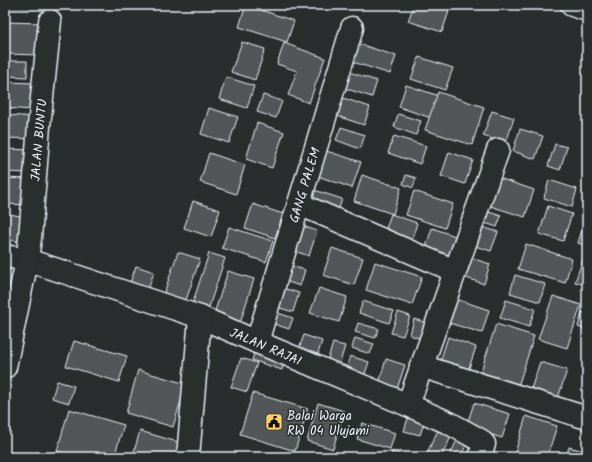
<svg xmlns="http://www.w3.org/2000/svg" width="592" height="462" viewBox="0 0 592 462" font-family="Kalam,sans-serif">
<rect width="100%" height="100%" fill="#2a2d2e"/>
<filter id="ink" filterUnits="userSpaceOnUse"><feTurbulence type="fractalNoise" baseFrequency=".025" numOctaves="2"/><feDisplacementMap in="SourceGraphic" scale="8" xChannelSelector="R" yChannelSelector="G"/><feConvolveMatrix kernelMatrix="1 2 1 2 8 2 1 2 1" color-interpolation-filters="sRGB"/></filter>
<g filter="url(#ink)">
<!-- building -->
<g fill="#535759" stroke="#e8f1f8">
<path d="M5,5H36V8L5,7Z"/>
<path d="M246,5L294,21L287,42L239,27Z"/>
<path d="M414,5H451L442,32L408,21Z"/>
<path d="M5,22L41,23L40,55L5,54Z"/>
<path d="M242,42L265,49L255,80L231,72Z"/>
<path d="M284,43L325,58L309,103L288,95L297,71L277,64Z"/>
<path d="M356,43L396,56L390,74L350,61Z"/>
<path d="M419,57L453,68L445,90L411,79Z"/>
<path d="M8,61H27V77L7,76Z"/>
<path d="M346,71L377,81L372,97L341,87Z"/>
<path d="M226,77L254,86L247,108L219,99Z"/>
<path d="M5,82L34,83L33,110L5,108Z"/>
<path d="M406,85L442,97L434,119L399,107Z"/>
<path d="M438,92L484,107L472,145L425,130Z"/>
<path d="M263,95L282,101L276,118L257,112Z"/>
<path d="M337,96L370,107L364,125L331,114Z"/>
<path d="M209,108L238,117L229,143L201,134Z"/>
<path d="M492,111L514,118L506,143L483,136Z"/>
<path d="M398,114L421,121L416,135L394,127Z"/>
<path d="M7,115L36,117L35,139L6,138Z"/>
<path d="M257,123L284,132L272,168L246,159Z"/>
<path d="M341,127L365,135L360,149L336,140Z"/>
<path d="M520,129L543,136L535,159L513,151Z"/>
<path d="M394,136L426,146L420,164L388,153Z"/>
<path d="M555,144L567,147L560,170L548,166Z"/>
<path d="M5,149L31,150V173L5,172Z"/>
<path d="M320,149L361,162L352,188L312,174Z"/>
<path d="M449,152L473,160L465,184L441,176Z"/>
<path d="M209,153L245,165L236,194L200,182Z"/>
<path d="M362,175L401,188L393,214L354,201Z"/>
<path d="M406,175L416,178L413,188L403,184Z"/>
<path d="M493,176L534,190L525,217L484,204Z"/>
<path d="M5,178L29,179L28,205L5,204Z"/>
<path d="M549,180L577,189L572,207L544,198Z"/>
<path d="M311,189L342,199L337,214L306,203Z"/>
<path d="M414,191L453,204L445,228L406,215Z"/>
<path d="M193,201L220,210L211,237L184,228Z"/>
<path d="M253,204L283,214L275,238L245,228Z"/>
<path d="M548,206L572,214L563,241L539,234Z"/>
<path d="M480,209L501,216L497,227L476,220Z"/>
<path d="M5,213L25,217L20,242L7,239L5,247Z"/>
<path d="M391,214L417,223L410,246L383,237Z"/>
<path d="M585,220L587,221V246L578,243Z"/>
<path d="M297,224L317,231L309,256L289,249Z"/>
<path d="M479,226L498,232L491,251L472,245Z"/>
<path d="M229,227L273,241L266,262L222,248Z"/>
<path d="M432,228L461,238L453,263L424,253Z"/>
<path d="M526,244L572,259L565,283L518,269Z"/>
<path d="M332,248L363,258L354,285L323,275Z"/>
<path d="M178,252L200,259L185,303L163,296Z"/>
<path d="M209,253L225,258L208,310L192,305Z"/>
<path d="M462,255L490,264L484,284L455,274Z"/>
<path d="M583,259L587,260V285L575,282Z"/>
<path d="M375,262L422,277L412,305L366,290Z"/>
<path d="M287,265L305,270L300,286L282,280Z"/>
<path d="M136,266L154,272L145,298L127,292Z"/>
<path d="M228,271L254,279L240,323L214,314Z"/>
<path d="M515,275L545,284L540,302L510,293Z"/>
<path d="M276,286L299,293L293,312L270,305Z"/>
<path d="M319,288L347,297L339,322L310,313Z"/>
<path d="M553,296L581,305L567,348L538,339Z"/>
<path d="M456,299L489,310L482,333L449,323Z"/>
<path d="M506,300L535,309L529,327L500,318Z"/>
<path d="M363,301L394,311L389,323L359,313Z"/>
<path d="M275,312L293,318L289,329L271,323Z"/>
<path d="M398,312L410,316L403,336L391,333Z"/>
<path d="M582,312L587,314V330L578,327Z"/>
<path d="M414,319L433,325L428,341L410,335Z"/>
<path d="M358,323L379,329L375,338L355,332Z"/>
<path d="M496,324L534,336L517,390L479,378Z"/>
<path d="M304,335L322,341L316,360L297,354Z"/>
<path d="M448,337L476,347L467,374L439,365Z"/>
<path d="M355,338L374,344L370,354L352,348Z"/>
<path d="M74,341L127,356L119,382L66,366Z"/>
<path d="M333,343L345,346L338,369L326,365Z"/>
<path d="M256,347L286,357L282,370L252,360Z"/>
<path d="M350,356L369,362L362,382L344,376Z"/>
<path d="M241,358L257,363L247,392L231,387Z"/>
<path d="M386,359L405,365L397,389L379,383Z"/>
<path d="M540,362L567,370L558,398L531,389Z"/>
<path d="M138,370L186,384L173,427L126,413Z"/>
<path d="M57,381L74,386L69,403L52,398Z"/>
<path d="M253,393L308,409L295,451L240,434Z"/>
<path d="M318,403L344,411L333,449L307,441Z"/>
<path d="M474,403L510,414L502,438L466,427Z"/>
<path d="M69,409L124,425L114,457H78L57,451Z"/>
<path d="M526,416L557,426L547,457H529L515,453Z"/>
<path d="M408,418L424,423L420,435L404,431Z"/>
<path d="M362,423L395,433L390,449L357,439Z"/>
<path d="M439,428L452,435L441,457H434L427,453Z"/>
<path d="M140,431L181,443L178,457H140L133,455Z"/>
<path d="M458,438L468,442L460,457H449Z"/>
<path d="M569,447L587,452V457H566Z"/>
<path d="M392,452L412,457H391Z"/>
</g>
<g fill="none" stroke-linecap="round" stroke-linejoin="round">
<defs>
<g id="minor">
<path d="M572,5L587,10"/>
<path d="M299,204L455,271"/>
<path d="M5,256L27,260L200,317L257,342L408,405L449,423L480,440L484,444L480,457"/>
<path d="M257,342L352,28"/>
<path d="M421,366L587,418"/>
<path d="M5,367L27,260L30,238L39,126L50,21"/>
<path d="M408,405L498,150"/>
<path d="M188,457L200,317"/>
</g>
</defs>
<!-- minor casing -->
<use href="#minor" stroke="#e8f1f8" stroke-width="25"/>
<!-- minor -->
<use href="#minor" stroke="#2a2d2e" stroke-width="22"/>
</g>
</g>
<!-- icons -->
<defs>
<symbol id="civic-square" viewBox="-11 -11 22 22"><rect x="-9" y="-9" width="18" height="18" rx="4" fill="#ffd166" stroke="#2a2d2e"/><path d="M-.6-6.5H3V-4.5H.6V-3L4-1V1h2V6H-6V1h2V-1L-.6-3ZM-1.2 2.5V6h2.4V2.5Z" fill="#111"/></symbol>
</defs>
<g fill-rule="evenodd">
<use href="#civic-square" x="264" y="412" width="20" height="20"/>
</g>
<g text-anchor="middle" stroke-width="3" stroke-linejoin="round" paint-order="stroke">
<!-- street labels -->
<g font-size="13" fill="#e8f1f8" stroke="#2a2d2e">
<text transform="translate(38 140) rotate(-85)" y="5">JALAN BUNTU</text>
<text transform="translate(304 185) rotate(-73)" y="5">GANG PALEM</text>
<text transform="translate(266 346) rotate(23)" y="5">JALAN RAJAI</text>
</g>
<!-- poi labels -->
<g font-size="13" fill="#e8f1f8" stroke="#2a2d2e" text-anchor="start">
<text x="287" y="420">Balai Warga<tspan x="287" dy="15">RW 04 Ulujami</tspan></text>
</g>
</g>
<!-- margin -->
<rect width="592" height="462" fill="none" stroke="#2a2d2e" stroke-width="20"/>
<rect x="10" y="10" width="572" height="442" fill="none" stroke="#e8f1f8" stroke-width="1.5" filter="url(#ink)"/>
</svg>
